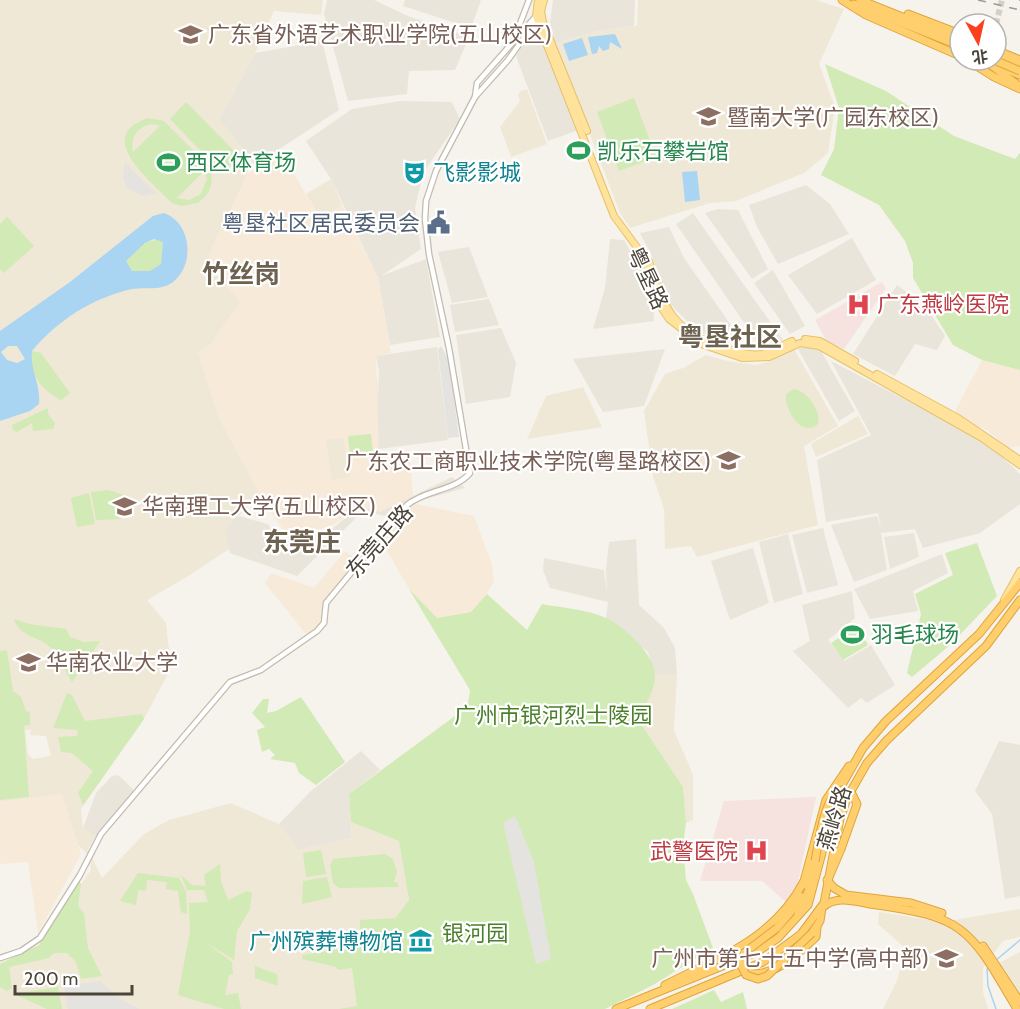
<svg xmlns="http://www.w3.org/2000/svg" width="1020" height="1009" viewBox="0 0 1020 1009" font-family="Cabin,'Noto Sans SC',sans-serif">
<rect width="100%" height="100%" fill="#f6f3ec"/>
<!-- residential -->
<g fill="#eae5da">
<path d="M327,0H374L408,16L469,37L455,70L409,71L407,94L348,101L324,14Z"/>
<path d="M405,0H481L471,28L403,6Z"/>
<path d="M553,0H635L634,26L594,32L555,43L550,22Z"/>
<path d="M537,36L544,43L578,130L548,141L516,56L527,39Z"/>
<path d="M322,41L339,110L255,165L219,119L255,53Z"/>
<path d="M400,101L452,102L460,119L423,173L415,208L421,249L381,276L426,259L440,337L390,345L378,278L331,179L306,141L352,109Z"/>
<path d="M806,185L830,204L849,234L778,264L757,227L749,205Z"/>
<path d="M718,209L738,210L768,269L752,279L705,213Z"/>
<path d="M693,213L783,340L763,350L676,224Z"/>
<path d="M669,227L684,258L747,348L698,332L668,302L652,256L640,233Z"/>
<path d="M852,238L876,280L817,314L788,275Z"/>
<path d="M610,239L624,240L648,280L653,301L654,321L593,329L605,288Z"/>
<path d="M469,247L488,297L452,303L438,252Z"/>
<path d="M773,270L805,326L790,334L754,283Z"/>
<path d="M897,285L926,307L945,336L937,350L915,344L895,376L853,354Z"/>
<path d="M489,299L499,325L455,332L450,305Z"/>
<path d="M501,328L516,363L510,397L466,404L456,335Z"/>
<path d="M804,346L821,351L855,411L839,421L798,349Z"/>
<path d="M437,347L448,440L379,449V453L256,403L377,378L378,398L379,371L376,356Z"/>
<path d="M665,349L644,406L603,412L573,359Z"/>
<path d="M831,361L971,434L995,450L1020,474V504L980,533L923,548L915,529L881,533L887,570L854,582L831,525L877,516L881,529L878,513L826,522L817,460L871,435Z"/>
<path d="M226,438L260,495L238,516L268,524L276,538L329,531L362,505L407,499L452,477L465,488L415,502L399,515L384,516L364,510L297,576L230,553L224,528Z"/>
<path d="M823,528L838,585L807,593L792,535Z"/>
<path d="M914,533L919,557L890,569L884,537Z"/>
<path d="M788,534L803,594L774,603L759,542Z"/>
<path d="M636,539L639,605L664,628L675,648L677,674H655L648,652L606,618L608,602L550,588L543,570L544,558L604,570L607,594L606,569L609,542Z"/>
<path d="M753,548L769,603L730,620L711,561Z"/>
<path d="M942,554L948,573L913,591L918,611L870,619L854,589Z"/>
<path d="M852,591L855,618L828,640L844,661L871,645L895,685L867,703L861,698L848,708L793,651L810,641L802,605Z"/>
<path d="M999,741L1020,745V896L1005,899L992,814L975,791Z"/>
<path d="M361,751L380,770L349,794L352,838L298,850L279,824L310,792Z"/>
<path d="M118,775L133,789V793L95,837L83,828L96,793L112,776Z"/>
</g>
<!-- commercial -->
<g fill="#f7ead8">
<path d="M284,156L319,218L342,205L378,278L391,353L376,356L379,453L409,450L413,496L380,512L362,507L328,528L285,533L260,495L218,416L198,352L210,345L240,302L210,266L209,253L248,173Z"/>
<path d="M982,360L1020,370V446L1008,448L987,430L971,424L955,411Z"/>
<path d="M415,504L474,516L492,565L494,581L484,599L471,612L437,618L409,589L389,554L379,543L401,512Z"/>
<path d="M345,551L359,561L323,604L320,625L306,634L265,583L271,573L314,588Z"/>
<path d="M62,794L81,854L38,933L28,862L0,864V802Z"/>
</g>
<!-- education -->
<g fill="#efe8d6" fill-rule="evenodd">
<path d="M0,0H323L321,15L274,11L255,53L219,119L250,158L244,164L248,173L209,253L210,266L240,302L210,345L198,352L218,416L260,495L225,528L229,549L187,577L147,600L166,623L171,668L144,719L81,809L83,828L95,837L88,849L102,878L144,834L169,820L231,803L279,824L298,850L352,838L351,822L399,841L409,900L395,918L360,921L380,1009H0V963L39,945L91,870L90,857L78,845L62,794L0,802ZM25,730H31L30,735L46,736L51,756L33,759L28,754Z"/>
<path d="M638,0H816L844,9L819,64L835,107L828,153L804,173L736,201L710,203L630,228L620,213L555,43L594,32L637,26Z"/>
<path d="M527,89L547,144L511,157L500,127L520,101L518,95L521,91Z"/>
<path d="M331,179L342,205L320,218L306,194Z"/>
<path d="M794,349L838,426L804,446L818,525L697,557L691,546L665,549L664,509L653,476L644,411L665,374L683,368L706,355L727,361L756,365L768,362Z"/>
<path d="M583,387L602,427L527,439L546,396Z"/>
<path d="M858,416L868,434L816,457L811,444Z"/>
<path d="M343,438L350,477L332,480L326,440Z"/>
<path d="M655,674H677L674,730L693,775V820L686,823L683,787L639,721L641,710L653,689Z"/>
<path d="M1020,909V937L1003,941L983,968V992L988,1009H883L898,978L905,948L878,924L879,912L942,922Z"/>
<path d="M1020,952V996L999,963Z"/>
</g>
<!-- medical -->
<g fill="#f6e3e0">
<path d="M882,282L886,288L844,349L827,342L815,320Z"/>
<path d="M816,797L796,891L788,904L762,881H700L724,801Z"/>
</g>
<!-- green -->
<g fill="#d2eab5" fill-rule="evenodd">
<path d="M825,64L886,91L954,136L1015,159L1020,153V370L982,360L953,345L913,278V263L905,241L879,205L821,175L834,149L839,108Z"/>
<path d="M634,98L656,157L619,171L597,112Z"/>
<path d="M186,102L239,156L222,173L170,119Z"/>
<path d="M148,118L164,121L210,167C214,183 211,193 198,203L181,206L172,203C153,183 92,136 148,118ZM154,124L160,126L133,152C130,137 138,125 154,124ZM204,171L207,179L201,194L189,200L177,198Z"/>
<path d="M7,217L34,246L4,273L0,269V224Z"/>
<path d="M159,239L163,242L161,264L150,271H132L126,261L145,243Z"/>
<path d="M32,351L41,353L70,393L61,400C40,389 30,375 32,351Z"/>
<path d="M794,389C807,391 821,411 818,424C802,439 784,409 786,394Z"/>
<path d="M48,408V414L55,423L53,429L33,431L32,423L17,432L13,430L12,425Z"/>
<path d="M371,434L373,453L350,456L348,436Z"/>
<path d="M108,490L128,496L121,519L96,520L91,492Z"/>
<path d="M89,493L95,524L77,527L71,498Z"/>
<path d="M977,543L997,596L950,645L912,677L907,673L921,614L915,594L953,575L945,553Z"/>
<path d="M409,589L437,618L471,612L487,594L527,630L542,604C562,608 587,609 606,618C624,626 654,654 655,674C656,692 643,705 639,721L683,787L686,823L683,845L686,880L693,894L713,948L653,985L605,1009H339L357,1006L352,968L338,970L336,967L302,959L303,955L360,946V920L395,918L409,900L399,841L351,822L349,794L459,713L468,703L470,690Z"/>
<path d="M14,619L29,624L66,629L70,637L84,642L100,641L72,682C65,672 60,657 51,648C40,636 20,638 14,619Z"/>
<path d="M857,626L868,645L843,660L831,643Z"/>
<path d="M7,650L13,691L21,697L26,711L30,712V725L24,726L29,797L0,800V651Z"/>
<path d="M67,693L72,695L85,721L142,714L144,719L83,805L78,793L93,771L72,753L61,752L58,737L77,736L78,730L53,728Z"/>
<path d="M301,697L345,762L316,785L299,773L295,763L270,759L275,755L269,749L262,752L257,730L265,727L252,713L263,699H269L267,713L276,711Z"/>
<path d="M321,850L326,874L306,877L303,853Z"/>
<path d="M385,854L393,859L397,872L394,882L398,883V887L339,888L333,883L330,865L333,859Z"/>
<path d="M220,864L221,881L228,900L247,891L252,893L250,909L237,931L234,960L205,942L232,962L233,974L229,975L225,995L238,993L241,1009H224L178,995L190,932L189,903L208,902L204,890H187L181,875L192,885L206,886L204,875Z"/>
<path d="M138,873L179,878L186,892L187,914L181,912L178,891L166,889L167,882L147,880L146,891L138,890L136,905L120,901Z"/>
<path d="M327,877L332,897L302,904L303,881Z"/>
<path d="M78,879L81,884L78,906L84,913L88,948L102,976L81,979L76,962L67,953H54L49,958L9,967L12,988L7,991L0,987V964L39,945Z"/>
<path d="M255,966L277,974L278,986L255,978Z"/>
<path d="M58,987L62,1009H47L14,994Z"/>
<path d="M714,990L721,1002L743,992L747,1009H672Z"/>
</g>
<!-- parking -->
<g fill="#e5e3e0">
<path d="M125,163L156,193L143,196L126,187L123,176Z"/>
<path d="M441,346L449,361L459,437L448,438L438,350Z"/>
<path d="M515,816L534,862L551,959L536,964L503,823Z"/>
<path d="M100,981L121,999L139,1009H68L64,986Z"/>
</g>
<!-- water -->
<g fill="#a9d4f2" fill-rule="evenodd">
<path d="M615,34L622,49L610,42L609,49L603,51L599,46L597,53L592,54L588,37Z"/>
<path d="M582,38L588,55L569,61L563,44Z"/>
<path d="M697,171L700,200L685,202L682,172Z"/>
<path d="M164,213C192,223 195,265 173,282C162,291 145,287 132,289C92,298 58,320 32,351C30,371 41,384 39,404L30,411L0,421V331L70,282L153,216ZM154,239L163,242L161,264L150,271H132L126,261L145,243ZM8,346H17L25,359L17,363L7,360L1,352Z"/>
</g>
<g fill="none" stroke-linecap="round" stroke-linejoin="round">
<!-- stream -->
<g stroke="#a9d4f2" stroke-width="1.5">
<path d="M995,961L1020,940"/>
<path d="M990,967L987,969L988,986L996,1009"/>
</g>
<!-- major-tunnel -->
<g stroke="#d4d0c8" stroke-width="6" stroke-dasharray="6 3" stroke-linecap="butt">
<path d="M996,24L1002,0"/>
<path d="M1006,72L1020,80"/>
</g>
<defs>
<g id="minor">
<path d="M516,34L529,0"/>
<path d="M524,37L535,34L543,39"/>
<path d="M475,97L477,83L537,15"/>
<path d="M0,958L21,951L40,938L80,875L101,834L230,682L261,670L317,631L324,623L326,603L407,505C425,490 455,491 470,473L449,348L429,254L425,219L426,201L436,171L475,97L508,60L538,18"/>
</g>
<g id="major">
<path d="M538,0L536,16L539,25L614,216L642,254L657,301L669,319L701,344L742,358L769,357L800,343L819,346L982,438L1020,465"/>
<path d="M544,0L541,11L543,22L587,131"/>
<path d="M649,261C664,307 672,331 722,347C735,351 748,356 762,354C773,352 782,345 792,341"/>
<path d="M805,339L820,341L855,361"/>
<path d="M877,374L958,418L1020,460"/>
<path d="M1004,600L1020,571"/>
</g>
<g id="highway">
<path d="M842,0L866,15L960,56"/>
<path d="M860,0L960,40"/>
<path d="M854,4L960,46"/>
<path d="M908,14L960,34"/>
<path d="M996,50L1020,60"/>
<path d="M996,55L1020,65"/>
<path d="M967,60L994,77L1020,89"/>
<path d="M984,60L1018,85"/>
<path d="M993,64L1020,75"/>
<path d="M829,877L841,849"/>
<path d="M827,880L834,888L846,895L911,903L942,913"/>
<path d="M803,885L826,800L849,766"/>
<path d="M798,913L808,892L815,861"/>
<path d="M777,928L790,913L800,896"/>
<path d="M812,933L820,921L822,908C835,895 854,901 870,904C966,917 969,927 1017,1009"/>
<path d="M983,946L1020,1002"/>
<path d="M746,973C775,978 796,955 816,937L817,927"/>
<path d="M665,985C720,957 774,939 804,881"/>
<path d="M616,1009L757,952L778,938L808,905L834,808L843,783L863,748L886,721L979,634L1020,583"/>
<path d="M650,1009L763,962L801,934L824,903L840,819L847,798L867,763L887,740L986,646L1020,600"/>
</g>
</defs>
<!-- minor casing -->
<use href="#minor" stroke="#c2bbae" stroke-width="7"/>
<!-- major casing -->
<use href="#major" stroke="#e6c16a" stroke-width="8"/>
<!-- highway casing -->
<use href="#highway" stroke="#e0a43c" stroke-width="9"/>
<!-- minor -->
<use href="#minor" stroke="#fff" stroke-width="4.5"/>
<!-- major -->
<use href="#major" stroke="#ffe39c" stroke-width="6"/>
<!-- highway -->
<use href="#highway" stroke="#ffcf6e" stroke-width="7"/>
<!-- rail -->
<g stroke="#9a9a9a" stroke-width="1.5" stroke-dasharray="8 8" stroke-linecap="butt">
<path d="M978,0L1020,10"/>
<path d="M1019,0H1020"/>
</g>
<defs>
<g id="highway-bridge">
<path d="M994,60L1020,71"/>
<path d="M815,861C819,843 823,796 842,790L852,794L857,804L841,849"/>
<path d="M777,928L744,953L741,965L746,975L758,979L767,976L812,933"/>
</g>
</defs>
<!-- highway-bridge casing -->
<use href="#highway-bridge" stroke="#e0a43c" stroke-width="9" stroke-linecap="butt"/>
<!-- highway-bridge -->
<use href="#highway-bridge" stroke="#ffcf6e" stroke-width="7"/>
</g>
<!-- icons -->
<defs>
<symbol id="university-bare" viewBox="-9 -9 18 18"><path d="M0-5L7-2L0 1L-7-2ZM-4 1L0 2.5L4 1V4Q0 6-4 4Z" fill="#8d6e63" stroke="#fff" stroke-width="2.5" paint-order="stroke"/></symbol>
<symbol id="stadium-bare" viewBox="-9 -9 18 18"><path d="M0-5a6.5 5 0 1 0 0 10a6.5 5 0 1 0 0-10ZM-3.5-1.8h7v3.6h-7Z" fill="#2e9e5b" stroke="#fff" stroke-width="2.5" paint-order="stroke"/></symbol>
<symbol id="theatre-bare" viewBox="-9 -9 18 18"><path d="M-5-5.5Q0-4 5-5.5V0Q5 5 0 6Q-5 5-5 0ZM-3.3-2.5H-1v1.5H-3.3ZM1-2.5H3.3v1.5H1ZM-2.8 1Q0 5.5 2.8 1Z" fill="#0f9aa8" stroke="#fff" stroke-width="2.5" paint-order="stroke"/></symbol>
<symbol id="civic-bare" viewBox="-9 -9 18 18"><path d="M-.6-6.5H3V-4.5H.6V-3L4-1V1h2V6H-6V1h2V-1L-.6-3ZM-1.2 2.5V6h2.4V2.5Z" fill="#5c6f8a" stroke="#fff" stroke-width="2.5" paint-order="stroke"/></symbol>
<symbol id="hospital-bare" viewBox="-9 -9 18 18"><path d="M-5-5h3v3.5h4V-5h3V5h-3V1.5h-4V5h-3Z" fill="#e0444e" stroke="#fff" stroke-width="2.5" paint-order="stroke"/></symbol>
<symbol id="museum-bare" viewBox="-9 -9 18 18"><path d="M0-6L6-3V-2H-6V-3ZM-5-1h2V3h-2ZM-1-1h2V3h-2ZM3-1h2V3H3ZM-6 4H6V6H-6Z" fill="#0f9aa8" stroke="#fff" stroke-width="2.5" paint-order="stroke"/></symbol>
</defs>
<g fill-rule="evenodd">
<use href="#university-bare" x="174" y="18" width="33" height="33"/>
<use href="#university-bare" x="692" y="100" width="33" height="33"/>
<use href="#stadium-bare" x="562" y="134" width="33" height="33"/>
<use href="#stadium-bare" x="152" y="146" width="33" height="33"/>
<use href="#theatre-bare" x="398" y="156" width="33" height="33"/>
<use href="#civic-bare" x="422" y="206" width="33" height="33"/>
<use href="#hospital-bare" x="842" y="288" width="33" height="33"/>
<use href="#university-bare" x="712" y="444" width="33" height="33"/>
<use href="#university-bare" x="108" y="490" width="33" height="33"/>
<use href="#stadium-bare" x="836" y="618" width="33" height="33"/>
<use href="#university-bare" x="12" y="646" width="33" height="33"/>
<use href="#hospital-bare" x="740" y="834" width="33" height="33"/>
<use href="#museum-bare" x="404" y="924" width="33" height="33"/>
<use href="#university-bare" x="930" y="942" width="33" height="33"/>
</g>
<g text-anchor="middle" stroke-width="4.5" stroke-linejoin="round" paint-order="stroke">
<!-- education labels -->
<g font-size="22" fill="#785e54" stroke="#fff" text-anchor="start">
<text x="208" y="42">广东省外语艺术职业学院(五山校区)</text>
<text x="727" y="125">暨南大学(广园东校区)</text>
<text x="711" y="469" text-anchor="end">广东农工商职业技术学院(粤垦路校区)</text>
<text x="142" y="514">华南理工大学(五山校区)</text>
<text x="46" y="670">华南农业大学</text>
<text x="929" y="966" text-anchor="end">广州市第七十五中学(高中部)</text>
</g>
<!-- leisure labels -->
<g font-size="22" fill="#27864d" stroke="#fff" text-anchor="start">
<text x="597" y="159">凯乐石攀岩馆</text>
<text x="186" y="170">西区体育场</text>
<text x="871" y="642">羽毛球场</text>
</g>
<!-- culture labels -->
<g font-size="22" fill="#0d838f" stroke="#fff" text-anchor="start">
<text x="433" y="180">飞影影城</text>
<text x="403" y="949" text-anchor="end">广州殡葬博物馆</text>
</g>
<!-- service labels -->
<g font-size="22" fill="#4e5e75" stroke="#fff" text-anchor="end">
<text x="420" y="231">粤垦社区居民委员会</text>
</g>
<!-- street labels -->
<g font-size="22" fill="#4b4439" stroke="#fff">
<text transform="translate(648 278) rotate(65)" y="8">粤垦路</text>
<text transform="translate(379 541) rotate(-49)" y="8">东莞庄路</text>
<text transform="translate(834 818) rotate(-73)" y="8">燕岭路</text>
</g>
<!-- health labels -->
<g font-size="22" fill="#be3a42" stroke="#fff" text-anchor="start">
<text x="877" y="312">广东燕岭医院</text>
<text x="738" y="859" text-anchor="end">武警医院</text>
</g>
<!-- park labels -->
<g font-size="22" fill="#4a7f2a" stroke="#fff">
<text x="553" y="723">广州市银河烈士陵园</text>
<text x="475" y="941">银河园</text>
</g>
<!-- quarter labels -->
<g font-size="26" font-weight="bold" fill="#6e6250" stroke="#fff">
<text x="241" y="283">竹丝岗</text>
<text x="730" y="346">粤垦社区</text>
<text x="302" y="551">东莞庄</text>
</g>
</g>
<!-- north arrow -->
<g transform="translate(978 42) rotate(172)"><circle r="28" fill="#ffffff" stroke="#b7b4b0" stroke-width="1.5"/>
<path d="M0-4.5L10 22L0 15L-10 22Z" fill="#fc3f1d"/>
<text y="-9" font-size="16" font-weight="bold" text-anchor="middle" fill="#4b4439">北</text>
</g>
<!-- scale -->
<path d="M15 985v9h117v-9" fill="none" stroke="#4b4439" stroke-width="3"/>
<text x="24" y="985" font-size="18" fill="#4b4439" stroke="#ffffff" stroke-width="4.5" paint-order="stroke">200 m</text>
</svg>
